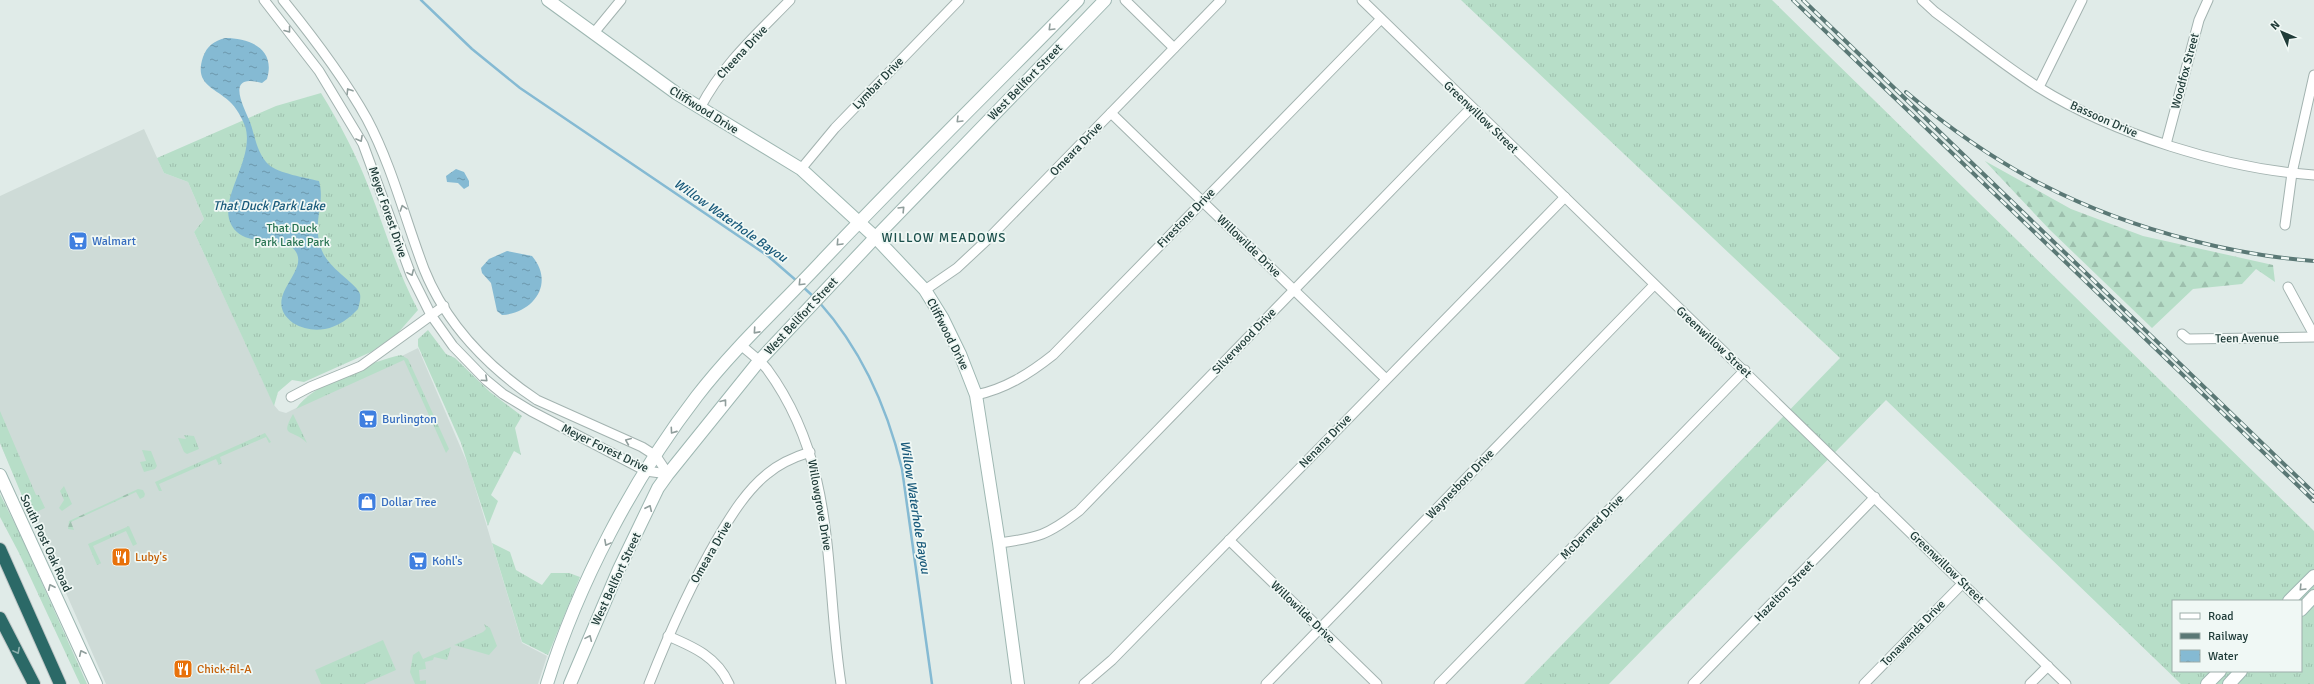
<svg xmlns="http://www.w3.org/2000/svg" width="2314" height="684" viewBox="0 0 2314 684" font-family="Signika,sans-serif">
<defs>
<pattern id="grass-tufts" width="24" height="20" patternUnits="userSpaceOnUse"><rect width="24" height="20" fill="#b7dec8"/><path d="M3 7l-1-3M5 7V3M7 7l1-3M15 17l-1-3M17 17v-4M19 17l1-3" fill="none" stroke="#9dbfad"/></pattern>
<pattern id="forest-firs" width="22" height="20" patternUnits="userSpaceOnUse"><rect width="22" height="20" fill="#b7dec8"/><path d="M5 1l3.5 6h-7zM16 11l3.5 6h-7z" fill="#9dbfad"/></pattern>
<pattern id="water-ripples" width="26" height="14" patternUnits="userSpaceOnUse"><rect width="26" height="14" fill="#85bad3"/><path d="M2 4q2-2 4 0t4 0M15 11q2-2 4 0t4 0" fill="none" stroke="#6c98ac"/></pattern>
</defs>
<rect width="100%" height="100%" fill="#e0ebe8"/>
<!-- built -->
<path fill="#cedbd7" d="M144,129L164,173L188,182L204,219L194,232L274,405L279,411L286,413L418,348L469,467L522,643L547,656L538,684H106L0,443V196Z"/>
<!-- grass -->
<g fill="url(#grass-tufts)" fill-rule="evenodd">
<path d="M1461,0H1772L2314,531V684H2181L1886,400L1609,684H1524L1840,358ZM2173,601H2301V671H2173Z"/>
<path d="M321,93C340,124 356,154 369,188C385,229 397,271 418,310L397,334L371,352L304,382L292,380L278,392L274,406L194,232L204,219L188,182L164,173L157,158L276,106Z"/>
<path d="M428,330L446,354L455,358L490,392L522,416L515,428L521,455L514,451L491,495L498,501L488,526L461,443L418,346V339Z"/>
<path d="M401,355L408,359L449,449L446,453L404,360L296,409C311,385 373,361 401,355Z"/>
<path d="M0,411L36,495H39L45,508L30,515L0,443Z"/>
<path d="M293,414L307,443C293,428 279,439 293,414Z"/>
<path d="M265,433L271,442L269,443L266,437L220,457L222,463L219,465L216,459L159,484L162,491H159L155,482Z"/>
<path d="M184,435L194,436L199,449L187,454L184,452L178,438L186,439Z"/>
<path d="M142,450L151,451L157,466L155,469L144,472L140,462L146,461Z"/>
<path d="M64,486L72,504L62,511L59,508L64,500L60,491Z"/>
<path d="M0,494L21,536L87,684H80L19,553L0,517Z"/>
<path d="M129,526L137,544L133,546L126,531L93,546L101,563L97,565L88,544Z"/>
<path d="M492,543L510,552L516,570L542,585L551,573H569L580,577L548,655L522,642Z"/>
<path d="M484,624L490,628L497,646L489,655L454,645L483,632L486,629Z"/>
<path d="M383,640L396,670L364,684H321L315,670Z"/>
<path d="M451,647L447,660L434,657L433,660L425,662L426,669L419,670L420,681L426,680V684H415L410,672L413,655L419,651L423,659Z"/>
</g>
<!-- forest -->
<g fill="url(#forest-firs)">
<path d="M1985,161L2071,209L2143,236L2273,265L2275,282L2256,269L2242,284L2193,289L2152,328L2050,230Z"/>
<path d="M138,489L143,490L145,494L144,497L140,499L136,492L71,522L74,530L68,529L69,521Z"/>
</g>
<!-- water -->
<g fill="url(#water-ripples)">
<path d="M225,38C250,38 276,49 267,79L262,83C224,72 244,107 250,122C255,136 257,154 269,165C278,173 306,178 319,181C326,205 310,224 323,253C331,270 357,284 360,294C361,299 359,305 358,309C350,318 337,327 325,329C314,331 303,329 293,323C260,298 309,273 296,252C285,233 246,250 232,226C216,200 256,159 245,126C242,118 236,107 229,101C213,87 194,84 203,57C207,46 214,41 225,38Z"/>
<path d="M456,169L464,172L469,181V186L464,189L458,183L447,182L446,176Z"/>
<path d="M507,251L532,256C555,283 534,313 502,315L497,311L491,283L482,273L481,268L489,259Z"/>
</g>
<g fill="none" stroke-linecap="round" stroke-linejoin="round">
<!-- stream -->
<g stroke="#85bad3" stroke-width="2.5">
<path d="M421,0L472,49L520,88L768,256L798,282"/>
<path d="M803,287L814,297"/>
<path d="M819,302C862,350 887,407 902,469L932,684"/>
</g>
<defs>
<g id="street">
<path d="M264,0L319,71L363,144L411,275L431,315L453,346L486,380L503,394L531,411L646,471L668,474"/>
<path d="M283,0C313,37 343,76 367,119C392,166 405,219 424,269C446,324 489,368 537,400L642,447L656,456L668,474"/>
<path d="M1125,0L1174,48"/>
<path d="M1362,0L2066,684"/>
<path d="M1922,0L1935,12C1969,37 2002,64 2038,87C2113,134 2226,169 2314,175"/>
<path d="M593,34L621,0"/>
<path d="M2039,87L2082,0"/>
<path d="M700,108C723,64 756,35 790,0"/>
<path d="M1111,113L1386,379"/>
<path d="M2166,144L2199,20L2208,0"/>
<path d="M801,169L835,128L959,0"/>
<path d="M2285,225L2292,173L2314,75"/>
<path d="M2288,287L2314,335"/>
<path d="M925,290L957,268L987,240L1221,0"/>
<path d="M2182,334L2188,339L2314,337"/>
<path d="M742,346C750,353 760,360 767,369C838,466 824,573 841,684"/>
<path d="M976,395C1005,389 1029,374 1053,355L1381,19"/>
<path d="M291,397L310,387L361,366L444,306"/>
<path d="M1229,540L1377,684"/>
<path d="M999,543C1038,538 1048,535 1079,511L1471,108"/>
<path d="M668,636C694,647 717,657 729,684"/>
<path d="M649,684C669,633 691,584 719,536C732,514 747,490 767,474C780,463 794,457 810,452"/>
<path d="M1084,684L1112,660L1565,197"/>
<path d="M1266,684L1654,285"/>
<path d="M1439,684L1745,370"/>
<path d="M1693,684L1875,497"/>
<path d="M1864,684L1963,583"/>
<path d="M2030,684L2048,666"/>
</g>
<g id="secondary">
<path d="M548,0L676,93L801,169L875,237L925,290L943,319L960,354L976,395L999,543L1018,684"/>
<path d="M0,475L96,684"/>
<path d="M2289,601L2314,576"/>
<path d="M2301,610L2314,596"/>
<path d="M547,684C578,584 633,479 697,396C734,348 781,305 822,261C906,172 993,87 1078,0"/>
<path d="M570,684L619,569L658,488L668,474L759,361L870,243L1105,0"/>
<path d="M2207,684L2220,671"/>
<path d="M2229,684L2241,671"/>
</g>
<g id="highway">
<path d="M0,549L60,684"/>
<path d="M0,618L34,684"/>
</g>
</defs>
<!-- street casing -->
<use href="#street" stroke="#a3b3b0" stroke-width="11"/>
<!-- secondary casing -->
<use href="#secondary" stroke="#9eb7b2" stroke-width="14"/>
<!-- highway casing -->
<use href="#highway" stroke="#c1c8c8" stroke-width="14"/>
<!-- street -->
<use href="#street" stroke="#fff" stroke-width="9"/>
<!-- secondary -->
<use href="#secondary" stroke="#fff" stroke-width="12"/>
<!-- highway -->
<use href="#highway" stroke="#2b6967" stroke-width="12"/>
<defs>
<g id="rail">
<path d="M1793,0L2314,501"/>
<path d="M1803,0L2314,493"/>
<path d="M1906,92C1995,167 2080,212 2194,241C2233,251 2274,258 2314,261"/>
</g>
</defs>
<!-- rail casing -->
<use href="#rail" stroke="#5a7875" stroke-width="4"/>
<!-- rail -->
<use href="#rail" stroke="#f0f8f5" stroke-width="2.5" stroke-dasharray="8" stroke-linecap="butt"/>
</g>
<!-- one-way arrows -->
<defs><path id="oneway-chevron" d="M-2-3.5L2.5 0L-2 3.5" fill="none" stroke-width="1.6" stroke-linecap="round" stroke-linejoin="round"/></defs>
<g stroke="#909e9c">
<use href="#oneway-chevron" transform="translate(1051 28) rotate(135)"/>
<use href="#oneway-chevron" transform="translate(288 30) rotate(52)"/>
<use href="#oneway-chevron" transform="translate(349 91) rotate(-122)"/>
<use href="#oneway-chevron" transform="translate(959 120) rotate(135)"/>
<use href="#oneway-chevron" transform="translate(360 139) rotate(61)"/>
<use href="#oneway-chevron" transform="translate(403 208) rotate(-108)"/>
<use href="#oneway-chevron" transform="translate(902 209) rotate(-46)"/>
<use href="#oneway-chevron" transform="translate(839 243) rotate(133)"/>
<use href="#oneway-chevron" transform="translate(411 273) rotate(66)"/>
<use href="#oneway-chevron" transform="translate(801 283) rotate(134)"/>
<use href="#oneway-chevron" transform="translate(756 331) rotate(132)"/>
<use href="#oneway-chevron" transform="translate(485 379) rotate(42)"/>
<use href="#oneway-chevron" transform="translate(724 402) rotate(-52)"/>
<use href="#oneway-chevron" transform="translate(673 431) rotate(125)"/>
<use href="#oneway-chevron" transform="translate(628 441) rotate(-157)"/>
<use href="#oneway-chevron" transform="translate(649 508) rotate(-65)"/>
<use href="#oneway-chevron" transform="translate(607 543) rotate(118)"/>
<use href="#oneway-chevron" transform="translate(51 587) rotate(-115)"/>
<use href="#oneway-chevron" transform="translate(2302 588) rotate(134)"/>
<use href="#oneway-chevron" transform="translate(589 638) rotate(-66)"/>
<use href="#oneway-chevron" transform="translate(82 653) rotate(-115)"/>
</g>
<use stroke="#8eb0ae" href="#oneway-chevron" transform="translate(17 651) rotate(62)"/>
<!-- icons -->
<defs>
<symbol id="supermarket-square" viewBox="-11 -11 22 22"><rect x="-9" y="-9" width="18" height="18" rx="4" fill="#3f7fe0" stroke="#f0f8f5"/><path d="M-6-5.5h2.5l.6 2H6L4.5 2H-2.5L-4.4-4H-6ZM-1.5 3.2a1.3 1.3 0 1 0 .1 0ZM3 3.2a1.3 1.3 0 1 0 .1 0Z" fill="#fff"/></symbol>
<symbol id="shop-square" viewBox="-11 -11 22 22"><rect x="-9" y="-9" width="18" height="18" rx="4" fill="#3f7fe0" stroke="#f0f8f5"/><path d="M-5-2.5h2.3a2.7 3.5 0 0 1 5.4 0H5L5.5 6h-11ZM-1.5-2.5h3a1.5 2.3 0 0 0-3 0Z" fill="#fff"/></symbol>
<symbol id="restaurant-square" viewBox="-11 -11 22 22"><rect x="-9" y="-9" width="18" height="18" rx="4" fill="#e8710a" stroke="#f0f8f5"/><path d="M-5-6h1v4h1v-4h1v4h1v-4h1v5L-1.5 .5V6h-2V.5L-5-1ZM5-6V6H3V1.5H1.5Q1.5-4 5-6Z" fill="#fff"/></symbol>
</defs>
<g fill-rule="evenodd">
<use href="#supermarket-square" x="67" y="230" width="22" height="22"/>
<use href="#supermarket-square" x="357" y="408" width="22" height="22"/>
<use href="#shop-square" x="356" y="491" width="22" height="22"/>
<use href="#restaurant-square" x="110" y="546" width="22" height="22"/>
<use href="#supermarket-square" x="407" y="550" width="22" height="22"/>
<use href="#restaurant-square" x="172" y="658" width="22" height="22"/>
</g>
<g text-anchor="middle" stroke-width="3.5" stroke-linejoin="round" paint-order="stroke">
<!-- street labels -->
<g font-size="12" fill="#203c39" stroke="#f0f8f5">
<text transform="translate(742 52) rotate(-47)" y="4">Cheena Drive</text>
<text transform="translate(2185 71) rotate(-75)" y="4">Woodfox Street</text>
<text transform="translate(1025 82) rotate(-46)" y="4">West Bellfort Street</text>
<text transform="translate(878 83) rotate(-46)" y="4">Lymbar Drive</text>
<text transform="translate(704 110) rotate(32)" y="4">Cliffwood Drive</text>
<text transform="translate(1481 117) rotate(44)" y="4">Greenwillow Street</text>
<text transform="translate(2104 119) rotate(24)" y="4">Bassoon Drive</text>
<text transform="translate(1076 149) rotate(-46)" y="4">Omeara Drive</text>
<text transform="translate(388 212) rotate(71)" y="4">Meyer Forest Drive</text>
<text transform="translate(1186 218) rotate(-46)" y="4">Firestone Drive</text>
<text transform="translate(1249 246) rotate(44)" y="4">Willowilde Drive</text>
<text transform="translate(801 316) rotate(-47)" y="4">West Bellfort Street</text>
<text transform="translate(948 334) rotate(63)" y="4">Cliffwood Drive</text>
<text transform="translate(2247 338) rotate(-1)" y="4">Teen Avenue</text>
<text transform="translate(1244 341) rotate(-46)" y="4">Silverwood Drive</text>
<text transform="translate(1714 342) rotate(43)" y="4">Greenwillow Street</text>
<text transform="translate(1325 441) rotate(-46)" y="4">Nenana Drive</text>
<text transform="translate(605 448) rotate(26)" y="4">Meyer Forest Drive</text>
<text transform="translate(1460 484) rotate(-46)" y="4">Waynesboro Drive</text>
<text transform="translate(820 505) rotate(80)" y="4">Willowgrove Drive</text>
<text transform="translate(1592 527) rotate(-46)" y="4">McDermed Drive</text>
<text transform="translate(46 543) rotate(65)" y="4">South Post Oak Road</text>
<text transform="translate(711 552) rotate(-60)" y="4">Omeara Drive</text>
<text transform="translate(1947 567) rotate(44)" y="4">Greenwillow Street</text>
<text transform="translate(616 579) rotate(-65)" y="4">West Bellfort Street</text>
<text transform="translate(1784 591) rotate(-46)" y="4">Hazelton Street</text>
<text transform="translate(1303 612) rotate(44)" y="4">Willowilde Drive</text>
<text transform="translate(1913 633) rotate(-46)" y="4">Tonawanda Drive</text>
</g>
<!-- park labels -->
<g font-size="12" fill="#297453" stroke="#f0f8f5">
<text x="292" y="232">That Duck<tspan x="292" dy="14">Park Lake Park</tspan></text>
</g>
<!-- shop labels -->
<g font-size="12" fill="#366cbe" stroke="#f0f8f5" text-anchor="start">
<text x="92" y="245">Walmart</text>
<text x="382" y="423">Burlington</text>
<text x="381" y="506">Dollar Tree</text>
<text x="432" y="565">Kohl's</text>
</g>
<!-- food labels -->
<g font-size="12" fill="#c56008" stroke="#f0f8f5" text-anchor="start">
<text x="135" y="561">Luby's</text>
<text x="197" y="673">Chick-fil-A</text>
</g>
<!-- water labels -->
<g font-size="13" font-style="italic" fill="#18597a" stroke="#f0f8f5">
<text x="269" y="210">That Duck Park Lake</text>
<text transform="translate(731 220) rotate(35)" y="5">Willow Waterhole Bayou</text>
<text transform="translate(916 507) rotate(81)" y="5">Willow Waterhole Bayou</text>
</g>
<!-- neighbourhood labels -->
<g font-size="13" letter-spacing="1" fill="#1b4f4b" stroke="#f0f8f5">
<text x="944" y="242">WILLOW MEADOWS</text>
</g>
</g>
<!-- legend -->
<rect x="2172" y="600" width="130" height="72" fill="#f0f8f5" stroke="#9dadaa"/>
<rect x="2180" y="613" width="20" height="6" fill="#ffffff" stroke="#9dadaa"/>
<text x="2208" y="620" font-size="12" fill="#203c39">Road</text>
<rect x="2180" y="633" width="20" height="6" fill="#5a7875" stroke="#9dadaa"/>
<text x="2208" y="640" font-size="12" fill="#203c39">Railway</text>
<rect x="2180" y="650" width="20" height="12" fill="url(#water-ripples)" stroke="#9dadaa"/>
<text x="2208" y="660" font-size="12" fill="#203c39">Water</text>
<!-- north arrow -->
<g transform="translate(2282 32) rotate(315)" stroke="#f0f8f5" stroke-width="3" paint-order="stroke">
<path d="M0-3L7 15L0 10L-7 15Z" fill="#203c39"/>
<text y="-6" font-size="11" font-weight="bold" text-anchor="middle" fill="#203c39">N</text>
</g>
</svg>
